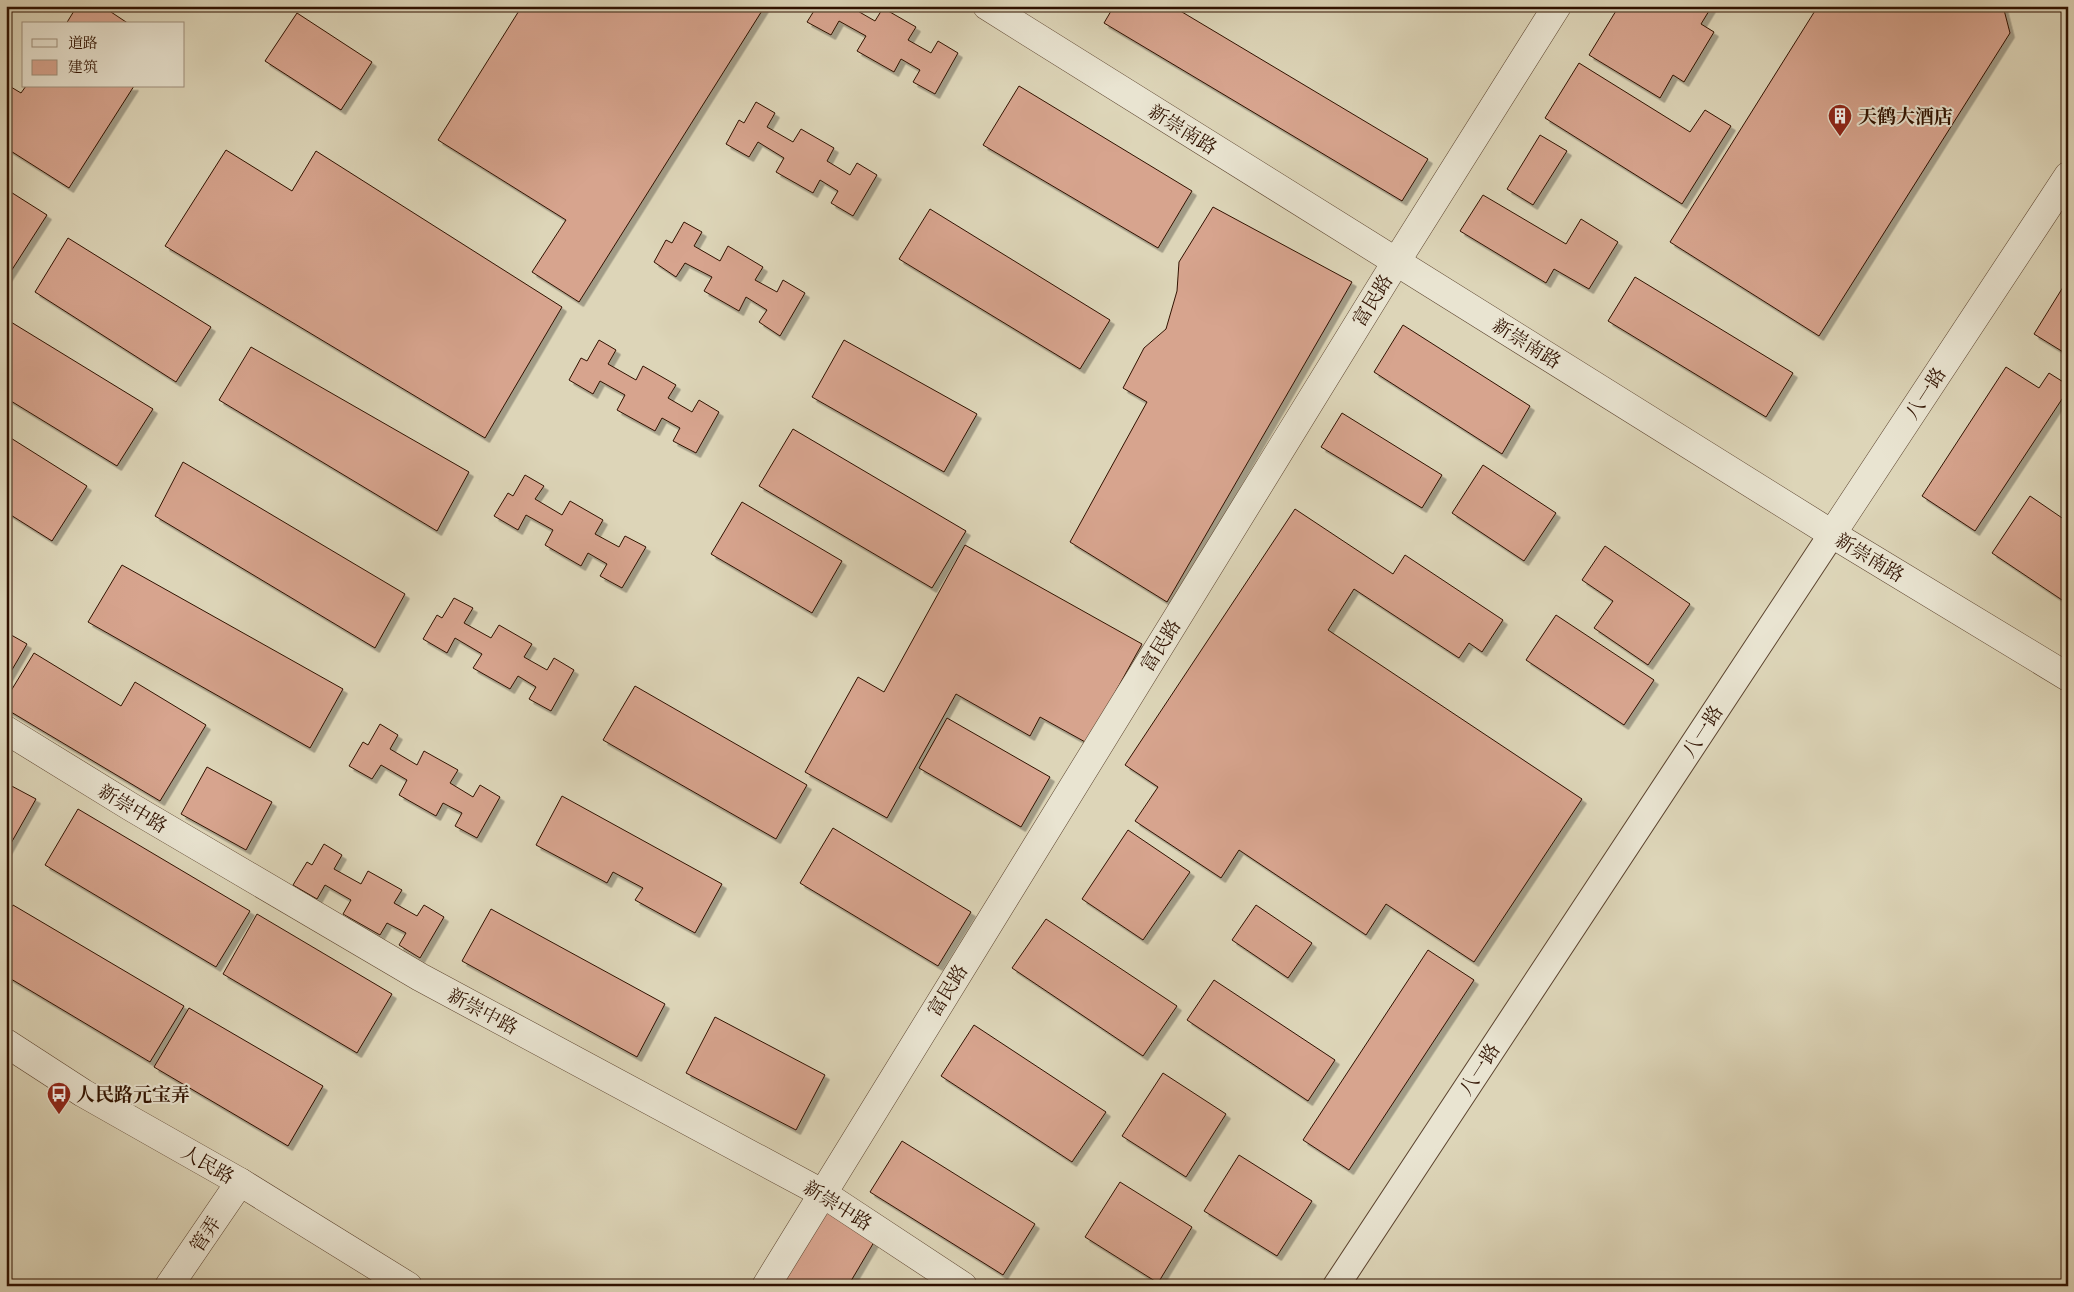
<svg xmlns="http://www.w3.org/2000/svg" width="2074" height="1292" viewBox="0 0 2074 1292" font-family="'IM FELL Double Pica','Noto Serif SC',serif">
<defs>
<filter id="shadow"><feDropShadow dx="4.5" dy="4.5" stdDeviation="0" flood-color="#0004"/></filter>
</defs>
<rect width="100%" height="100%" fill="#ddd5b8"/>
<filter id="stains"><feTurbulence type="fractalNoise" baseFrequency=".004" numOctaves="4"/><feColorMatrix values="0 0 0 0 .2 0 0 0 0 .09 0 0 0 0 .02 0 0 0 .5 -.17"/></filter>
<radialGradient id="worn" r=".72"><stop offset=".6" stop-color="#630" stop-opacity="0"/><stop offset="1" stop-color="#630" stop-opacity=".3"/></radialGradient>
<!-- building -->
<g fill="#d7a48e" stroke="#301200" filter="url(#shadow)">
<path d="M77,6H102L129,24H66Z"/>
<path d="M522,6H765L579,302L532,272L566,220L438,140Z"/>
<path d="M817,6H849L875,21L883,8L916,27L908,40L931,53L938,41L958,53L935,94L913,82L920,70L901,59L894,72L857,51L866,36L839,21L831,35L807,22Z"/>
<path d="M1114,6H1172L1428,159L1402,201L1104,23Z"/>
<path d="M1619,6H1712L1701,24L1714,32L1684,82L1673,75L1660,98L1589,55Z"/>
<path d="M1818,6H2003L2010,33L1819,336L1670,242Z"/>
<path d="M297,13L372,62L341,110L265,61Z"/>
<path d="M1579,63L1690,132L1705,110L1731,126L1682,204L1545,118Z"/>
<path d="M6,84L21,93L26,86H134L69,188L6,148Z"/>
<path d="M1019,86L1192,191L1158,248L983,145Z"/>
<path d="M756,102L775,113L767,127L793,142L801,129L834,148L827,161L850,175L857,163L877,175L853,216L831,203L838,191L820,180L813,193L776,172L784,158L758,142L749,157L726,144L739,120L744,123Z"/>
<path d="M1540,135L1567,151L1533,205L1507,189Z"/>
<path d="M226,150L292,191L316,151L562,307L485,438L165,246Z"/>
<path d="M6,189L47,215L6,279Z"/>
<path d="M1483,195L1566,244L1581,219L1618,242L1589,289L1554,269L1546,283L1460,231Z"/>
<path d="M1213,207L1352,282L1167,602L1070,542L1147,402L1123,388L1144,348L1166,329L1177,291L1179,262Z"/>
<path d="M930,209L1110,320L1080,369L899,259Z"/>
<path d="M684,222L702,232L694,246L720,261L728,246L763,267L755,280L777,292L783,280L805,293L780,336L759,322L767,310L746,297L739,311L704,291L712,277L685,263L676,277L654,262L666,240L672,243Z"/>
<path d="M68,238L211,327L176,382L35,292Z"/>
<path d="M1635,277L1793,373L1766,417L1608,321Z"/>
<path d="M2068,279V355L2034,334Z"/>
<path d="M6,319L153,409L117,466L6,398Z"/>
<path d="M1403,325L1530,406L1502,454L1374,372Z"/>
<path d="M599,340L616,350L608,364L636,380L643,366L676,385L668,398L692,412L699,400L719,412L696,453L673,441L680,428L662,418L655,431L617,410L625,395L600,381L593,394L569,380L581,358L587,361Z"/>
<path d="M844,340L977,414L944,472L812,397Z"/>
<path d="M251,347L469,472L437,531L219,400Z"/>
<path d="M2006,367L2039,388L2049,373L2068,385V390L1975,531L1922,496Z"/>
<path d="M1342,413L1442,475L1422,508L1321,447Z"/>
<path d="M793,429L966,531L932,588L759,486Z"/>
<path d="M6,435L87,486L52,541L6,512Z"/>
<path d="M183,462L405,594L375,648L155,516Z"/>
<path d="M1483,465L1556,513L1524,561L1452,513Z"/>
<path d="M525,475L544,486L535,499L562,515L570,501L603,520L595,534L619,547L625,536L646,547L622,588L600,576L607,564L588,553L581,566L545,545L553,530L526,515L518,530L494,516L508,493L513,496Z"/>
<path d="M2030,496L2068,522V604L1992,553Z"/>
<path d="M742,502L842,561L812,613L711,554Z"/>
<path d="M1295,509L1393,574L1405,555L1503,620L1482,652L1469,643L1459,658L1354,589L1328,630L1582,799L1474,962L1386,904L1366,935L1239,850L1221,878L1135,821L1158,787L1125,765Z"/>
<path d="M965,545L1142,644L1087,743L1040,717L1030,736L956,694L887,818L805,772L858,677L884,692Z"/>
<path d="M1605,546L1690,604L1648,665L1594,628L1613,601L1582,580Z"/>
<path d="M122,565L343,689L310,748L88,622Z"/>
<path d="M454,598L473,608L464,623L491,638L499,625L532,644L524,657L547,670L554,658L574,670L551,711L529,699L536,687L518,676L510,689L473,668L482,654L455,638L447,653L423,639L437,615L442,618Z"/>
<path d="M1556,615L1654,680L1624,725L1526,660Z"/>
<path d="M6,632L27,644L6,680Z"/>
<path d="M34,653L121,706L135,682L206,725L160,801L6,709V699Z"/>
<path d="M635,686L807,785L776,839L603,740Z"/>
<path d="M947,718L1050,777L1021,827L919,768Z"/>
<path d="M380,724L398,735L390,749L417,765L424,751L458,770L450,783L473,797L480,785L500,797L477,838L455,826L462,813L443,803L436,816L399,795L407,780L381,765L372,779L349,766L363,742L368,745Z"/>
<path d="M207,767L272,802L246,850L181,814Z"/>
<path d="M6,783L36,799L6,852Z"/>
<path d="M562,796L722,884L695,933L635,900L643,888L613,872L607,883L536,845Z"/>
<path d="M78,809L250,911L216,967L45,865Z"/>
<path d="M833,828L971,912L938,966L800,883Z"/>
<path d="M1128,830L1190,872L1143,940L1082,899Z"/>
<path d="M324,844L342,855L334,869L361,884L368,871L402,890L394,903L417,916L424,905L444,917L420,958L399,945L406,933L387,923L380,935L343,914L351,900L325,885L317,899L293,885L307,862L312,865Z"/>
<path d="M13,905L184,1006L150,1062L6,976V916Z"/>
<path d="M1256,905L1312,943L1288,978L1232,940Z"/>
<path d="M491,909L665,1004L637,1057L462,961Z"/>
<path d="M257,914L392,994L357,1053L223,974Z"/>
<path d="M1046,919L1177,1006L1143,1056L1012,968Z"/>
<path d="M1428,950L1474,980L1349,1170L1303,1140Z"/>
<path d="M1214,980L1335,1060L1308,1101L1187,1020Z"/>
<path d="M189,1008L323,1086L288,1146L154,1067Z"/>
<path d="M715,1017L825,1075L796,1130L686,1073Z"/>
<path d="M974,1025L1106,1112L1072,1162L941,1076Z"/>
<path d="M1163,1073L1226,1114L1186,1177L1122,1136Z"/>
<path d="M902,1141L1035,1224L1003,1275L870,1192Z"/>
<path d="M1239,1155L1312,1201L1277,1256L1204,1211Z"/>
<path d="M1120,1182L1192,1227L1158,1283L1085,1237Z"/>
<path d="M825,1207L877,1237L848,1286H777Z"/>
</g>
<g fill="none" stroke-linecap="round" stroke-linejoin="round">
<defs>
<path id="pedestrian" d="M1336,1286L1832,534"/>
<g id="minor">
<path d="M6,730L131,807L420,977L822,1193L963,1286"/>
<path d="M766,1286L1396,262L1557,6"/>
</g>
<g id="tertiary">
<path d="M987,6L1832,534L2068,677"/>
<path d="M1832,534L2068,176"/>
<path d="M6,1043L83,1093L240,1182L408,1286"/>
<path d="M169,1286L240,1182"/>
</g>
</defs>
<!-- pedestrian casing -->
<use href="#pedestrian" stroke="#5b432e" stroke-width="28"/>
<!-- minor casing -->
<use href="#minor" stroke="#5b432e" stroke-width="29"/>
<!-- tertiary casing -->
<use href="#tertiary" stroke="#5b432e" stroke-width="29"/>
<!-- pedestrian -->
<use href="#pedestrian" stroke="#e9e4d1" stroke-width="26"/>
<!-- minor -->
<use href="#minor" stroke="#e9e4d1" stroke-width="28"/>
<!-- tertiary -->
<use href="#tertiary" stroke="#e9e4d1" stroke-width="28"/>
</g>
<!-- icons -->
<defs>
<symbol id="building-pin" viewBox="-11 -11 22 30"><path d="M0 17L-7.5 6A9.5 9.5 0 1 1 7.5 6Z" fill="#8f2418" stroke="#e9e4d1"/><path d="M-4-6H4V6H1V3H-1V6H-4ZM-2.5-4.3h1.7v1.8h-1.7ZM.8-4.3h1.7v1.8H.8ZM-2.5-1h1.7V.8h-1.7ZM.8-1h1.7V.8H.8Z" fill="#fff"/></symbol>
<symbol id="bus-pin" viewBox="-11 -11 22 30"><path d="M0 17L-7.5 6A9.5 9.5 0 1 1 7.5 6Z" fill="#8f2418" stroke="#e9e4d1"/><path d="M-5-6H5V4H4V6H2V4H-2V6H-4V4H-5ZM-3.5-4V0h7V-4ZM-3.5 1.2v1.5H-2V1.2ZM2 1.2v1.5H3.5V1.2Z" fill="#fff"/></symbol>
</defs>
<g fill-rule="evenodd">
<use href="#building-pin" x="1826" y="102" width="28" height="38"/>
<use href="#bus-pin" x="45" y="1080" width="28" height="38"/>
</g>
<g text-anchor="middle" stroke-width="4" stroke-linejoin="round" paint-order="stroke">
<!-- poi labels -->
<g font-size="19" font-weight="bold" fill="#301200" stroke="#e9e4d1" text-anchor="start">
<text x="1858" y="123">天鹤大酒店</text>
<text x="76" y="1101">人民路元宝弄</text>
</g>
<!-- street labels -->
<g font-size="19" fill="#301200" stroke="#e9e4d1">
<text transform="translate(1183 129) rotate(32)" y="7">新崇南路</text>
<text transform="translate(1372 300) rotate(-58)" y="7">富民路</text>
<text transform="translate(1527 343) rotate(32)" y="7">新崇南路</text>
<text transform="translate(1925 393) rotate(-57)" y="7">八一路</text>
<text transform="translate(1870 557) rotate(31)" y="7">新崇南路</text>
<text transform="translate(1160 645) rotate(-58)" y="7">富民路</text>
<text transform="translate(1702 731) rotate(-57)" y="7">八一路</text>
<text transform="translate(133 808) rotate(31)" y="7">新崇中路</text>
<text transform="translate(947 990) rotate(-58)" y="7">富民路</text>
<text transform="translate(483 1011) rotate(28)" y="7">新崇中路</text>
<text transform="translate(1479 1069) rotate(-57)" y="7">八一路</text>
<text transform="translate(208 1164) rotate(30)" y="7">人民路</text>
<text transform="translate(838 1205) rotate(32)" y="7">新崇中路</text>
<text transform="translate(205 1234) rotate(-56)" y="7">管弄</text>
</g>
</g>
<!-- margin -->
<rect width="2074" height="1292" fill="none" stroke="#ddd5b8" stroke-width="25"/>
<rect x="8" y="8" width="2059" height="1277" fill="none" stroke="#301200" stroke-width="2.5"/>
<rect x="12" y="12" width="2049" height="1267" fill="none" stroke="#301200"/>
<!-- legend -->
<rect x="22" y="22" width="162" height="65" fill="#e9e4d1" stroke="#9f907d"/>
<rect x="32" y="39" width="25" height="8" fill="#e9e4d1" stroke="#9f907d"/>
<text x="68" y="48" font-size="15" fill="#301200">道路</text>
<rect x="32" y="60" width="25" height="15" fill="#d7a48e" stroke="#9f907d"/>
<text x="68" y="72" font-size="15" fill="#301200">建筑</text>
<rect width="100%" height="100%" filter="url(#stains)"/>
<rect width="100%" height="100%" fill="url(#worn)"/>
</svg>
